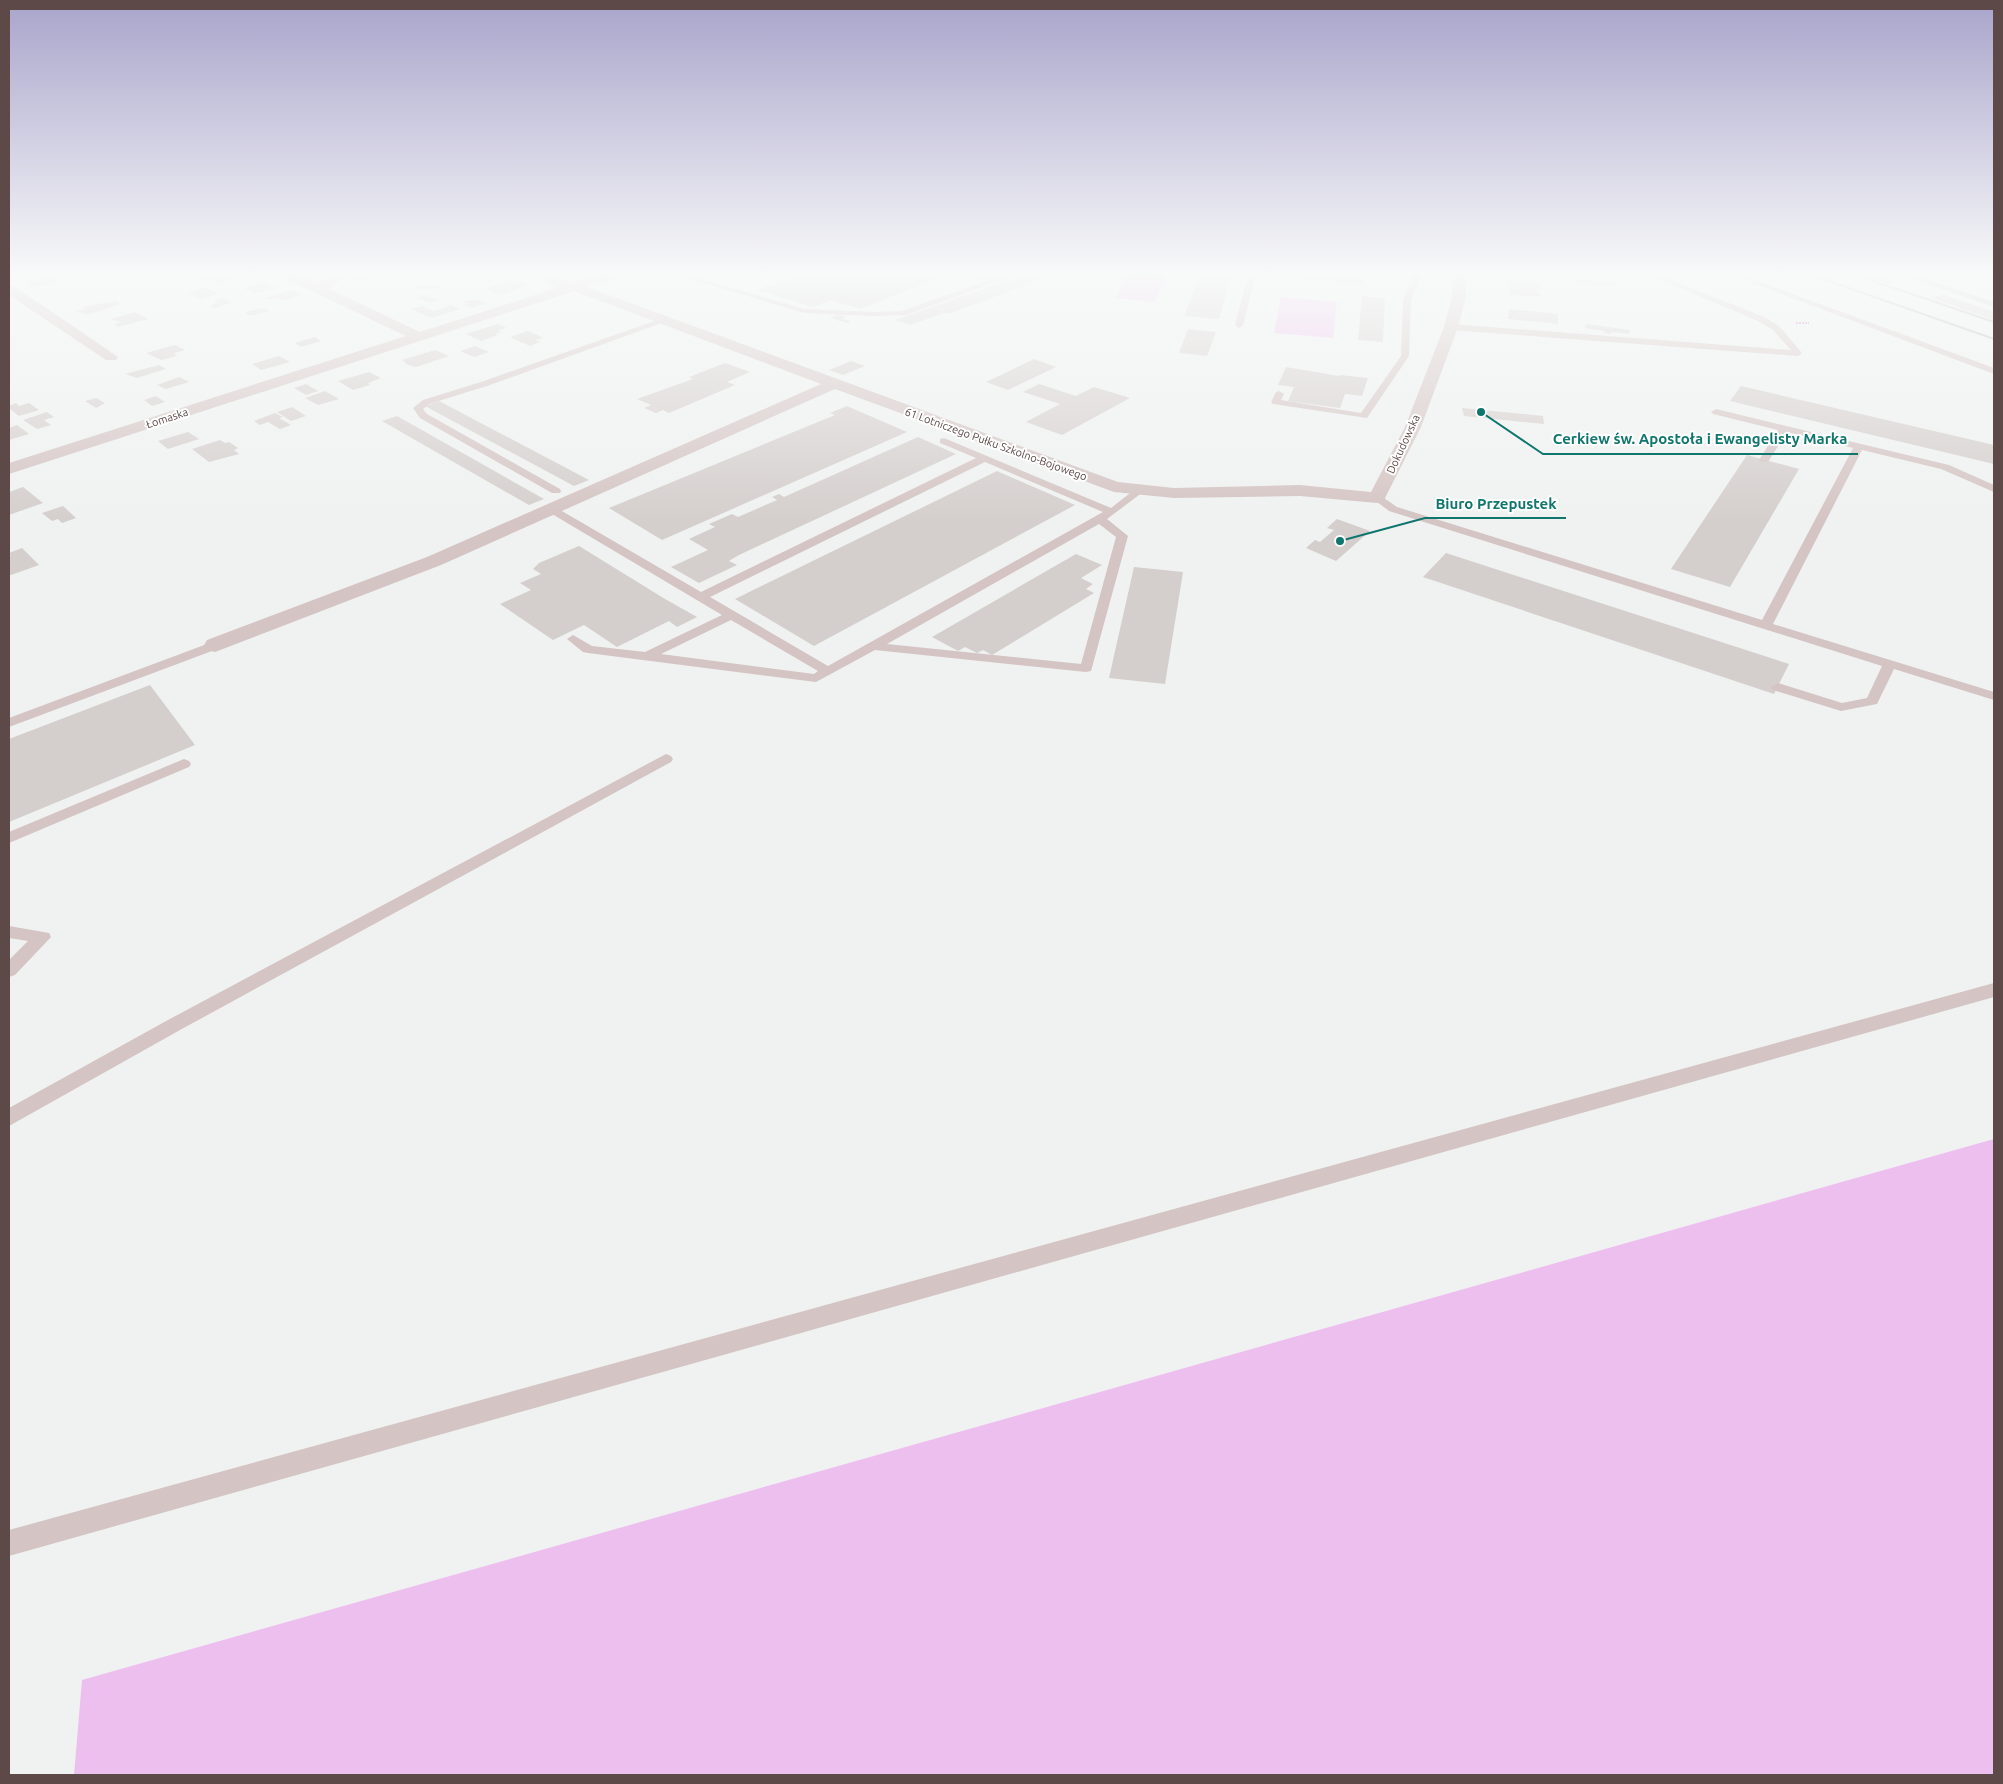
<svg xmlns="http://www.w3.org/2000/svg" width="2003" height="1784" viewBox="0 0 2003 1784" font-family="Ubuntu,sans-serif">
<rect width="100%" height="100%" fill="#eff2f1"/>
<!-- green -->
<g fill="#edbfee">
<path d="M1127,275H1167L1155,302L1115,298Z"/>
<path d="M1281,297L1337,302L1333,338L1274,333Z"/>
<path d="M1994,1139V1775H74L82,1680Z"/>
</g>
<!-- building -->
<g fill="#d4cecc">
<path d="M214,275H227L232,279L217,283L213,281L208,282L201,279Z"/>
<path d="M357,275H376L367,281L349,280Z"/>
<path d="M799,275H931L940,277L860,309L831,300L813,307L757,290Z"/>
<path d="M1023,275H1054L948,314L944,313L910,325L895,320Z"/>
<path d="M1199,275H1232L1219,319L1184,316Z"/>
<path d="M1273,275H1364V284L1272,276Z"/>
<path d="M49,276L62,281L37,287L25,283H30L27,281Z"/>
<path d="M1576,279L1615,282L1616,287L1577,284Z"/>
<path d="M1508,280L1537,282L1542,290L1536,289L1541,297L1511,295L1509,293Z"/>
<path d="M508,281L514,283L520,281L531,284L502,295L484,289Z"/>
<path d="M265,282L276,288L254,294L243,288Z"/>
<path d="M442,285L439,288L413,289L416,286Z"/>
<path d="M207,288L219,294L200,299L188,293Z"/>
<path d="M292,290L302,295L282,301L277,298L270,300L265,298Z"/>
<path d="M426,295L439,300L429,303L416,298Z"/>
<path d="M1944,295L1994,312V320L1929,297Z"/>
<path d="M1362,296L1385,298L1383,342L1358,340Z"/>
<path d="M223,298L232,303L214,308L209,305L217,303L213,301Z"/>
<path d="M475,299L487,303L472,308L464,305L468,304L464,302Z"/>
<path d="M116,301L121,304L87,315L76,311L86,309L83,307Z"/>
<path d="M451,305L460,309L432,318L411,309L422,306L434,311Z"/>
<path d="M264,308L269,311L250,316L245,312Z"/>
<path d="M1509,309L1558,314V324L1508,319Z"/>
<path d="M135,312L148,319L118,327L114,324L121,322L110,319Z"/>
<path d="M838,314L846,317L842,319L851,321L847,323L830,318Z"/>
<path d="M498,324L507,328L498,330L502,332L495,334L498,335L481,341L465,334Z"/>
<path d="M1586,324L1630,330L1629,334L1611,332V334L1604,333L1605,331L1585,328Z"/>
<path d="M1188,329L1216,332L1207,356L1179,353Z"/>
<path d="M528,331L544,338L535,340L540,342L530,346L510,337Z"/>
<path d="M315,337L321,341L301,347L295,343Z"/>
<path d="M175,345L185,350L174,353L177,356L161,360L146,353Z"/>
<path d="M475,346L489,352L474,357L460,351Z"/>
<path d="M435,350L449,356L416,367L408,365L402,360Z"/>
<path d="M279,356L290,362L261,370L252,364Z"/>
<path d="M1034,359L1056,367L1008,390L986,382Z"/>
<path d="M851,361L865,366L843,375L829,370Z"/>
<path d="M725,363L750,372L727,382L735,385L669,413L663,410L656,413L644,408L651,405L637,399L693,379L689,377Z"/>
<path d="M159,365L166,369L137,378L125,374Z"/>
<path d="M1286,367L1339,376L1340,375L1368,378L1362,396L1345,394L1340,408L1288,401L1294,387L1278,385Z"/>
<path d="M369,372L381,378L368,383L370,385L353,390L338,381Z"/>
<path d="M179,377L189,382L166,389L157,385Z"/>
<path d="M306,384L318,391L306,395L294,388Z"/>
<path d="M1039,384L1076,396L1094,387L1130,398L1062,435L1026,422L1060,404L1023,392Z"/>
<path d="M1741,386L1994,445V464L1730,401Z"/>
<path d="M325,391L339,399L318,405L305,398Z"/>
<path d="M156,396L165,402L152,406L144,400Z"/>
<path d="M96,398L105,403L96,408L85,401Z"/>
<path d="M439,401L589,480L574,486L425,406Z"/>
<path d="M16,403L19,406L29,403L39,410L19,416L9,408V406Z"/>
<path d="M847,406L907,432L662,540L609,508L835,415L830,413Z"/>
<path d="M292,407L306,416L291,421L277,412Z"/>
<path d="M1462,408L1543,416L1544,424L1464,416Z"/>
<path d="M47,412L54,417L44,420L51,425L37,429L23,420Z"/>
<path d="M275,413L283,417L279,418L291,425L280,429L268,422L260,425L254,421Z"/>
<path d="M397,416L544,499L529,505L382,421Z"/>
<path d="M17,425L29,434L9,440V428Z"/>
<path d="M188,432L199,439L168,449L158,441Z"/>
<path d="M918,437L956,454L739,555L729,561L737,565L699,583L671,567L708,550L689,539L715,527L709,524L732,514L738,517L777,500L772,497L779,494L784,497Z"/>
<path d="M220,440L225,443L229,442L238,448L234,450L239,454L209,462L192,449Z"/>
<path d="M1747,455L1799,469L1730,587L1671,569Z"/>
<path d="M997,471L1075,505L814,646L735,599Z"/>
<path d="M23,487L43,503L9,515V492Z"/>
<path d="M63,506L76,518L62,523L58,519L52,521L42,513Z"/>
<path d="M1337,519L1370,531L1336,561L1306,548L1315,540L1320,542L1334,530L1327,528Z"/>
<path d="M579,546L665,599L697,617L677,627L669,621L617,647L584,625L553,640L500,604L531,590L520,583L541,574L533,569L539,563Z"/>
<path d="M22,548L39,565L11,575L9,573V557L11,556L9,553Z"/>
<path d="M1446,553L1789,664L1774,694L1423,577Z"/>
<path d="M1076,554L1102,565L1081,578L1093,584L1086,589L1094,593L992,655L983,650L977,653L965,647L958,651L932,637Z"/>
<path d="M1134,567L1183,572L1165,684L1109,678Z"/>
<path d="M150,685L195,745L9,822V739Z"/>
</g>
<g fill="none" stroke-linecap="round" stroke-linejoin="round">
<!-- path -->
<path stroke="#cc77c3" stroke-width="2" stroke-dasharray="2 1" stroke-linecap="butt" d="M1796,323H1809"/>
<!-- lane -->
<g fill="#d4c4c3" fill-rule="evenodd">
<path d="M677,275H688L804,309L875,312L902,311L986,281L968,275C977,275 987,279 994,278C1001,278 1007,275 1015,275L906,315L875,316L804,313Z"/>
<path d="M1248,275H1256L1243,325L1239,328L1235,325Z"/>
<path d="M1413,275H1421L1411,300L1409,356L1367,418L1273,404L1271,402L1276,392L1279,391L1284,394L1281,400L1361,413L1401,356L1403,300Z"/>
<path d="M1649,275H1659L1764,317L1779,326L1802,353L1798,356L1451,330L1447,327L1451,324L1791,350L1773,330L1758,321Z"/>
<path d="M1731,275H1741L1994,368V374Z"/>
<path d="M1864,275H1875L1893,282L1889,284Z"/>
<path d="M1902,275H1913L1994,302V307Z"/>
<path d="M663,318L670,320L490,385L429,404L423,409L427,414L560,489L561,491L560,493H552L420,418L413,408L423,400L484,381Z"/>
<path d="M1716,409L1949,465L1994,485V492L1941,469L1862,450L1773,624L1994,692V700L1894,669L1877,704L1841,711L1773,690L1771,687L1778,683L1842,703L1867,698L1882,666L1389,511L1372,498L1373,496H1381L1397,507L1762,620L1853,448L1787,432L1768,462H1760L1759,460L1778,430L1713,414L1711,412Z"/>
<path d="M944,438L1111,508L1134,490H1142L1143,492L1107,519L1128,536L1091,671L1086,672L875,650L816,682L588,653L583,652L567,639L573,635L592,646L645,652L722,615L547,511L546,509L547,507H555L701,592L976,458L940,443V439ZM985,462L1103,512L828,666L710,597ZM1099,524L1116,537L1081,664L887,644ZM731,620L818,671L814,674L661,654Z"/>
<path d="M215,641L220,642L221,645L220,648L9,727V718Z"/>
<path d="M666,754L671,756L673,759L671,762L180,1030L9,1126V1108L168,1020Z"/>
<path d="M184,759L189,761L191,764L189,767L9,843V832Z"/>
<path d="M9,926L49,933L51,937L15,975L9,977V960L28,941L9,938Z"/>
<path d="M1994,983V997L9,1556V1530Z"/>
</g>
<!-- street -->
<g fill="#d4c4c3" fill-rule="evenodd">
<path d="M283,275H299L319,284L333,275H348L329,289L420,332L557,288L546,284L539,275H551L558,280L573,283L599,275H617L616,278L587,287L1118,482L1174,488L1300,485L1371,492L1405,427L1444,327L1452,297L1453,275H1465L1466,297L1458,327L1421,427L1383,502L1377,503L1300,496L1174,498L1114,492L835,389L441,565L215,652L207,650L204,645L207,640L427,557L821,384L574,291L9,474V463L406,336L284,278Z"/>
<path d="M9,285L14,286L118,357L116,360H106L9,295Z"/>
</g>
<!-- rail -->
<g stroke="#b9b3b1" stroke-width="2">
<path d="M1812,275L1994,339"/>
<path d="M1856,275L1994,322"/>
</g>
</g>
<!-- sky -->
<linearGradient id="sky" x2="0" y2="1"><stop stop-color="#a9a4cb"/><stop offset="0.52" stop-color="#f8f9f9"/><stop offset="1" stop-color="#f8f9f9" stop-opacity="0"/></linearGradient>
<rect width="2003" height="524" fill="url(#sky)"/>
<g text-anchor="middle" stroke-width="4" stroke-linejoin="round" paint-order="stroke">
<!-- far-street labels -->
<g font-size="11" fill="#5c4948" stroke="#fff">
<text transform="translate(167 418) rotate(-18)" y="4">Łomaska</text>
<text transform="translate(996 444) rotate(20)" y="4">61 Lotniczego Pułku Szkolno-Bojowego</text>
<text transform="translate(1403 444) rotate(-65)" y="4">Dokudowska</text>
</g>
</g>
<!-- callouts -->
<path fill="none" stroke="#0f766e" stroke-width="2" d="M1481 412L1543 454H1858M1340 541L1425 518H1566"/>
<g fill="#0f766e" stroke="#fff" stroke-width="2">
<circle cx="1481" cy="412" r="5"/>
<circle cx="1340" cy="541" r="5"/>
</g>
<g font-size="15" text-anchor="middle" font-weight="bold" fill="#0f766e" stroke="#fff" stroke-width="4" stroke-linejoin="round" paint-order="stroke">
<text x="1700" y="444">Cerkiew św. Apostoła i Ewangelisty Marka</text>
<text x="1496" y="509">Biuro Przepustek</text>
</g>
<!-- border -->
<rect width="2003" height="1784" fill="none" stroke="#5c4948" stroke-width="20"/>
</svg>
